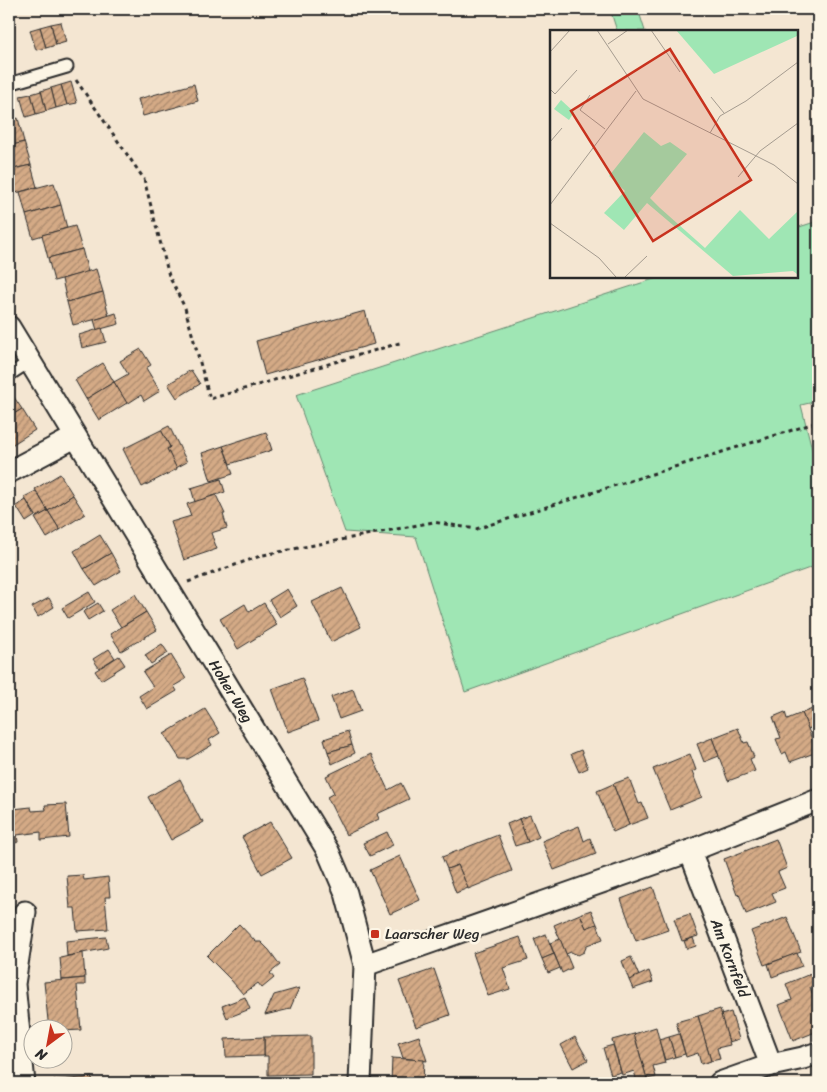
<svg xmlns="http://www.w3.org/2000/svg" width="827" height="1092" viewBox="0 0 827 1092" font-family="Sriracha,sans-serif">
<defs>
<pattern id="building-hatch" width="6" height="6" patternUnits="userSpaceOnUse" patternTransform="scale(1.25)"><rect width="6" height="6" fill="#d4aa86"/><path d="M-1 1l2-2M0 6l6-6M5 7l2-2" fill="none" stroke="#ac8b6e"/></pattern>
</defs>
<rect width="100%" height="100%" fill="#f4e6d2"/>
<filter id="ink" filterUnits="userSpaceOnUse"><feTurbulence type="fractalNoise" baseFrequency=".02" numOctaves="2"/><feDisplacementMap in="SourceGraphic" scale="10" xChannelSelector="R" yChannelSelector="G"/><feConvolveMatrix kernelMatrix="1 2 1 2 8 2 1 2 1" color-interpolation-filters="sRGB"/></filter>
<g filter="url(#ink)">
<!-- grass -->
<g fill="#9fe6b4" stroke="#658870">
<path d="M610,9H638L645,31H617Z"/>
<path d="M818,221V401L801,405L818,473V565L465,692L416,537L345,532L296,395L663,276H796V228Z"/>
</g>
<!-- building -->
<g fill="url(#building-hatch)" stroke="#2b2b2b">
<path d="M61,22L66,42L56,45L51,24Z"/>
<path d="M51,24L56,45L46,48L40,27Z"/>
<path d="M40,27L46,48L36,50L30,30Z"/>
<path d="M71,82L77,103L67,105L61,85Z"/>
<path d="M194,84L198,101L143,116L138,99Z"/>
<path d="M61,85L67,105L56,108L51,88Z"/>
<path d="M51,88L56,108L46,111L41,91Z"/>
<path d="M41,91L46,111L36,114L31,94Z"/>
<path d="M31,94L36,114L26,117L20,96Z"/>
<path d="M18,118L24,142L9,146V121Z"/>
<path d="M24,142L31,165L9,170V146Z"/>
<path d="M31,165L37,187L9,195V170Z"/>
<path d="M54,183L61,205L26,215L20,192Z"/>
<path d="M61,205L67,228L33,238L26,215Z"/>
<path d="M75,226L82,249L48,258L42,235Z"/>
<path d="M82,249L88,272L54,281L48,258Z"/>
<path d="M96,269L103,292L67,302L62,279Z"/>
<path d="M103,292L109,316L73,325L67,302Z"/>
<path d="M365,311L374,344L265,375L256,341Z"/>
<path d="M116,313L119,324L97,330L94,320Z"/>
<path d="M102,328L106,342L82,348L79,335Z"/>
<path d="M141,349L151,365L146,368L160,391L144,401L141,395L127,404L114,382L128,374L120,361Z"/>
<path d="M103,363L114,382L86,399L75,380Z"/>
<path d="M191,370L200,384L177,398L168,384Z"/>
<path d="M114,382L127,403L99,420L86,399Z"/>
<path d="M9,390L22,409L9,417Z"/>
<path d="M22,409L35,430L10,446L9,443V417Z"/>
<path d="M169,426L187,462L176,468L167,449L170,447L161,430Z"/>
<path d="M161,430L170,447L167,449L177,469L142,487L123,449Z"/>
<path d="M266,432L272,450L230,464L223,446Z"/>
<path d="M223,446L233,474L211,481L202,453Z"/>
<path d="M60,474L73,495L48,511L35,489Z"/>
<path d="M221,479L225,492L195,502L191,488Z"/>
<path d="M36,491L48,511L37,517L24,497Z"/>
<path d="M73,495L85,514L60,530L48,511Z"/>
<path d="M216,495L225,514H223L227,528L211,533L217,549L184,560L171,522L191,516L187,504Z"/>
<path d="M26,500L35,516L26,522L16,506Z"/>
<path d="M48,511L60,530L47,538L35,518Z"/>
<path d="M100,535L111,553L84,569L74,551Z"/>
<path d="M111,553L121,571L96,586L84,569Z"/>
<path d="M342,588L361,627L331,642L312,602Z"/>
<path d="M287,589L297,606L280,617L269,600Z"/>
<path d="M89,592L95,602L68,618L62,608Z"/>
<path d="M135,594L146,612L121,627L110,610Z"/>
<path d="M49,598L54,607L38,617L32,607Z"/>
<path d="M98,603L103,611L88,620L83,612Z"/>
<path d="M264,603L277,625L238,649L220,619L245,604L249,612Z"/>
<path d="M146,612L157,630L121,651L110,634Z"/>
<path d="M162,644L168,653L151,664L145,655Z"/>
<path d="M109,649L115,658L99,668L93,659Z"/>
<path d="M171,655L186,679L174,686L177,691L147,709L139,696L153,687L143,672Z"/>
<path d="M119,656L125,665L101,680L95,671Z"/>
<path d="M302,678L318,721L288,732L272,689Z"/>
<path d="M353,689L361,711L339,719L331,697Z"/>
<path d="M815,708L818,718V725L808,729L802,713Z"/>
<path d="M205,709L220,733L209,740L212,745L188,759H180L164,734Z"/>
<path d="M785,712L787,719L802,713L817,752L790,762L786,752L782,754L776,739L781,738L773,717Z"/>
<path d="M738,728L744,743L748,742L754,757L750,759L755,771L728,781L712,738Z"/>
<path d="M348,731L352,745L328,752L324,739Z"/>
<path d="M712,738L719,756L704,762L697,744Z"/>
<path d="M352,745L355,753L332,764L328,752Z"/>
<path d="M581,750L588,768L579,772L571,754Z"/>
<path d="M371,754L388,790L401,783L409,799L377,814L379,819L346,835L327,797L334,793L326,776Z"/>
<path d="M690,754L696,770L692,772L702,797L670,810L653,769Z"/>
<path d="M629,778L639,804L642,803L648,818L629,825L613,784Z"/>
<path d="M180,779L201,821L203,820L204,822L171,840L148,797Z"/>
<path d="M613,784L629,825L613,832L597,791Z"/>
<path d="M66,804L69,837L41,840V832L17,835L18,842L16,843L13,809L31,807L32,811L46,810L45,805Z"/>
<path d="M530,815L539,837L528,842L519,819Z"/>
<path d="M519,819L528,842L515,846L507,824Z"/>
<path d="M270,822L292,858L262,874L242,837Z"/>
<path d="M579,826L584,841L590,838L596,854L554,870L542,841Z"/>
<path d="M387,832L393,845L370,856L363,843Z"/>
<path d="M498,835L512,871L468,889L458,865L447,869L442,857Z"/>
<path d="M776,839L787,868L778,872L785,888L772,893L776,902L746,914L739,894L737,895L724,859Z"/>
<path d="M400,856L420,900L390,914L370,870Z"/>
<path d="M458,865L468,888L456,893L447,869Z"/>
<path d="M83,875L84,880L108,877L110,897H105L108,929L77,931L75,908H70L67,876Z"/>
<path d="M653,887L668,930L636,941L621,899Z"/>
<path d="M591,910L597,924L586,928L580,914Z"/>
<path d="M580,914L586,928L597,924L603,939L587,945L584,952L578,955L571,952L566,954L554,925Z"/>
<path d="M690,914L698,936L682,941L674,919Z"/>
<path d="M787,917L801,952L764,965L751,931Z"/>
<path d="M239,924L256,942H261L269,950L280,965L270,973L274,978L262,988L258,983L243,994L231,980L207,956Z"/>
<path d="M546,934L554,954L542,959L534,939Z"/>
<path d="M106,937L108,948L67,956L66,941Z"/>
<path d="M520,937L528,960L503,968L510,989L488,996L473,953Z"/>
<path d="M693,938L696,946L687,949L684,941Z"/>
<path d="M560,939L572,968L562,973L550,943Z"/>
<path d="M83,953L85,978L62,980L60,958Z"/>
<path d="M797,953L802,966L772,977L768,964Z"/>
<path d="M554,954L560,968L548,973L542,959Z"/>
<path d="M631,957L639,976L629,980L622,961Z"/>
<path d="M434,969L450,1015L416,1027L399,981Z"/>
<path d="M649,971L653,982L633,989L629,980Z"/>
<path d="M815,972L818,984L810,987L818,1009V1031L793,1041L779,1005L792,1000L786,984Z"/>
<path d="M85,978V985H77L81,1030L62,1031V1030H49L44,982Z"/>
<path d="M299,988L290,1009L265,1015L274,995Z"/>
<path d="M245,997L250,1009L227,1018L222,1006Z"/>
<path d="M720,1009L730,1045L717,1048L720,1059L711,1061L698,1016Z"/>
<path d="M731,1012L739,1039L729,1042L721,1015Z"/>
<path d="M698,1016L711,1061L701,1064L698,1053L686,1057L676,1022Z"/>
<path d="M656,1027L665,1063L653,1066L656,1077L647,1079L634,1034Z"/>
<path d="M634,1034L647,1079L637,1082L634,1071L622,1075L612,1040Z"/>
<path d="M679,1034L685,1054L675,1057L669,1037Z"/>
<path d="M311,1036V1074L268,1075V1056H264V1037Z"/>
<path d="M419,1036L427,1061L403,1058L398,1043Z"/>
<path d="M264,1037V1056L226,1057L225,1039Z"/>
<path d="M575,1037L588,1060L573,1068L561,1045Z"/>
<path d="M669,1037L675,1057L665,1060L659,1040Z"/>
<path d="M613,1045L621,1072L611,1075L603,1048Z"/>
<path d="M392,1058L424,1060L423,1083H391Z"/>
<path d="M92,1077L93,1083H49V1081Z"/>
</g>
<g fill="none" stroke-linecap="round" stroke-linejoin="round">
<defs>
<g id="service">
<path d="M9,84L67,67"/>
<path d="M9,375L29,362"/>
</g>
<g id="minor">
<path d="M9,327L328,851L346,893L365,965L360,1083"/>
<path d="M9,472L75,437"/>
<path d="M690,851L771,1065L720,1083"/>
<path d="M365,965L690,851L818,800"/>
<path d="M771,1065L803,1058L818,1053"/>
<path d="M24,1083L14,984L25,912"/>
</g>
</defs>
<!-- service casing -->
<use href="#service" stroke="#2b2b2b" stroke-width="15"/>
<!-- minor casing -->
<use href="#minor" stroke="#2b2b2b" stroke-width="25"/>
<!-- path -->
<g stroke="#2b2b2b" stroke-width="3" stroke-dasharray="4 4" stroke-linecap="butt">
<path d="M76,80L144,179L169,276L185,308L210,399L403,342"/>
<path d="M188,582L263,555L433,522L476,529L818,422"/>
</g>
<!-- service -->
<use href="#service" stroke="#fcf5e5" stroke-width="11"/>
<!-- minor -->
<use href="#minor" stroke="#fcf5e5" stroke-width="21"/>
</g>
</g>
<!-- markers -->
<rect fill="#c8321e" stroke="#fcf5e5" stroke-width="2" x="370" y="929" width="10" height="10" rx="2.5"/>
<g text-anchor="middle" stroke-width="5" stroke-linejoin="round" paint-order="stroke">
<!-- street labels -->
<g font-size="15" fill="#2b2b2b" stroke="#fcf5e5">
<text transform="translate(231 691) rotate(59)" y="5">Hoher Weg</text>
<text transform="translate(730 958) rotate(69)" y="5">Am Kornfeld</text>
</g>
<!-- poi labels -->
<g font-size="15" fill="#2b2b2b" stroke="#fcf5e5" text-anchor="start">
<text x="385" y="939">Laarscher Weg</text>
</g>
</g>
<!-- overview -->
<g transform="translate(550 30)">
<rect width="248" height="248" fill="#f4e6d2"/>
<path d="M94,102L111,116L120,112L137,124L100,168L110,178L155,218L190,180L219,209L247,182V244L243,241L183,246L97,173L74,200L54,183L75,161L59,146Z" fill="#9fe6b4"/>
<path d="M126,0H247V6L164,44Z" fill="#9fe6b4"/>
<path d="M11,70L24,82L19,90L4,79Z" fill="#9fe6b4"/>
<path fill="none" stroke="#a49b8f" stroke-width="1" d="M47,0L93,69L224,135L248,154M101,0L130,42M58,14L78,0M0,22L20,0M0,59L5,64L27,40M40,65L30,80L55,99M161,67L174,83M160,103L170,86L196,71L248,32M0,112L12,98M188,147L210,121L248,93M0,175L86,61M0,193L49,228L66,247M75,247L97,226"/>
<path fill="#c8321e" fill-opacity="0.15" stroke="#c8321e" stroke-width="2.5" d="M120,19L201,150L103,211L21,81Z"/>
<rect width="248" height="248" fill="none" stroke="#2b2b2b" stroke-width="2.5"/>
</g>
<!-- margin -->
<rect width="827" height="1092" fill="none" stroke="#fcf5e5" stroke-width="30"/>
<rect x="15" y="15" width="797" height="1062" fill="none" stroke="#2b2b2b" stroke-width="2" filter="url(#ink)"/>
<!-- north arrow -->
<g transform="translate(48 1044) rotate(212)"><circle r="24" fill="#fcf5e5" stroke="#a8a49b"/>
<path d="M0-4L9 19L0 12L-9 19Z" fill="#c8321e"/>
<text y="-8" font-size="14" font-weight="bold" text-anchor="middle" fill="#2b2b2b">N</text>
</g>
</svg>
